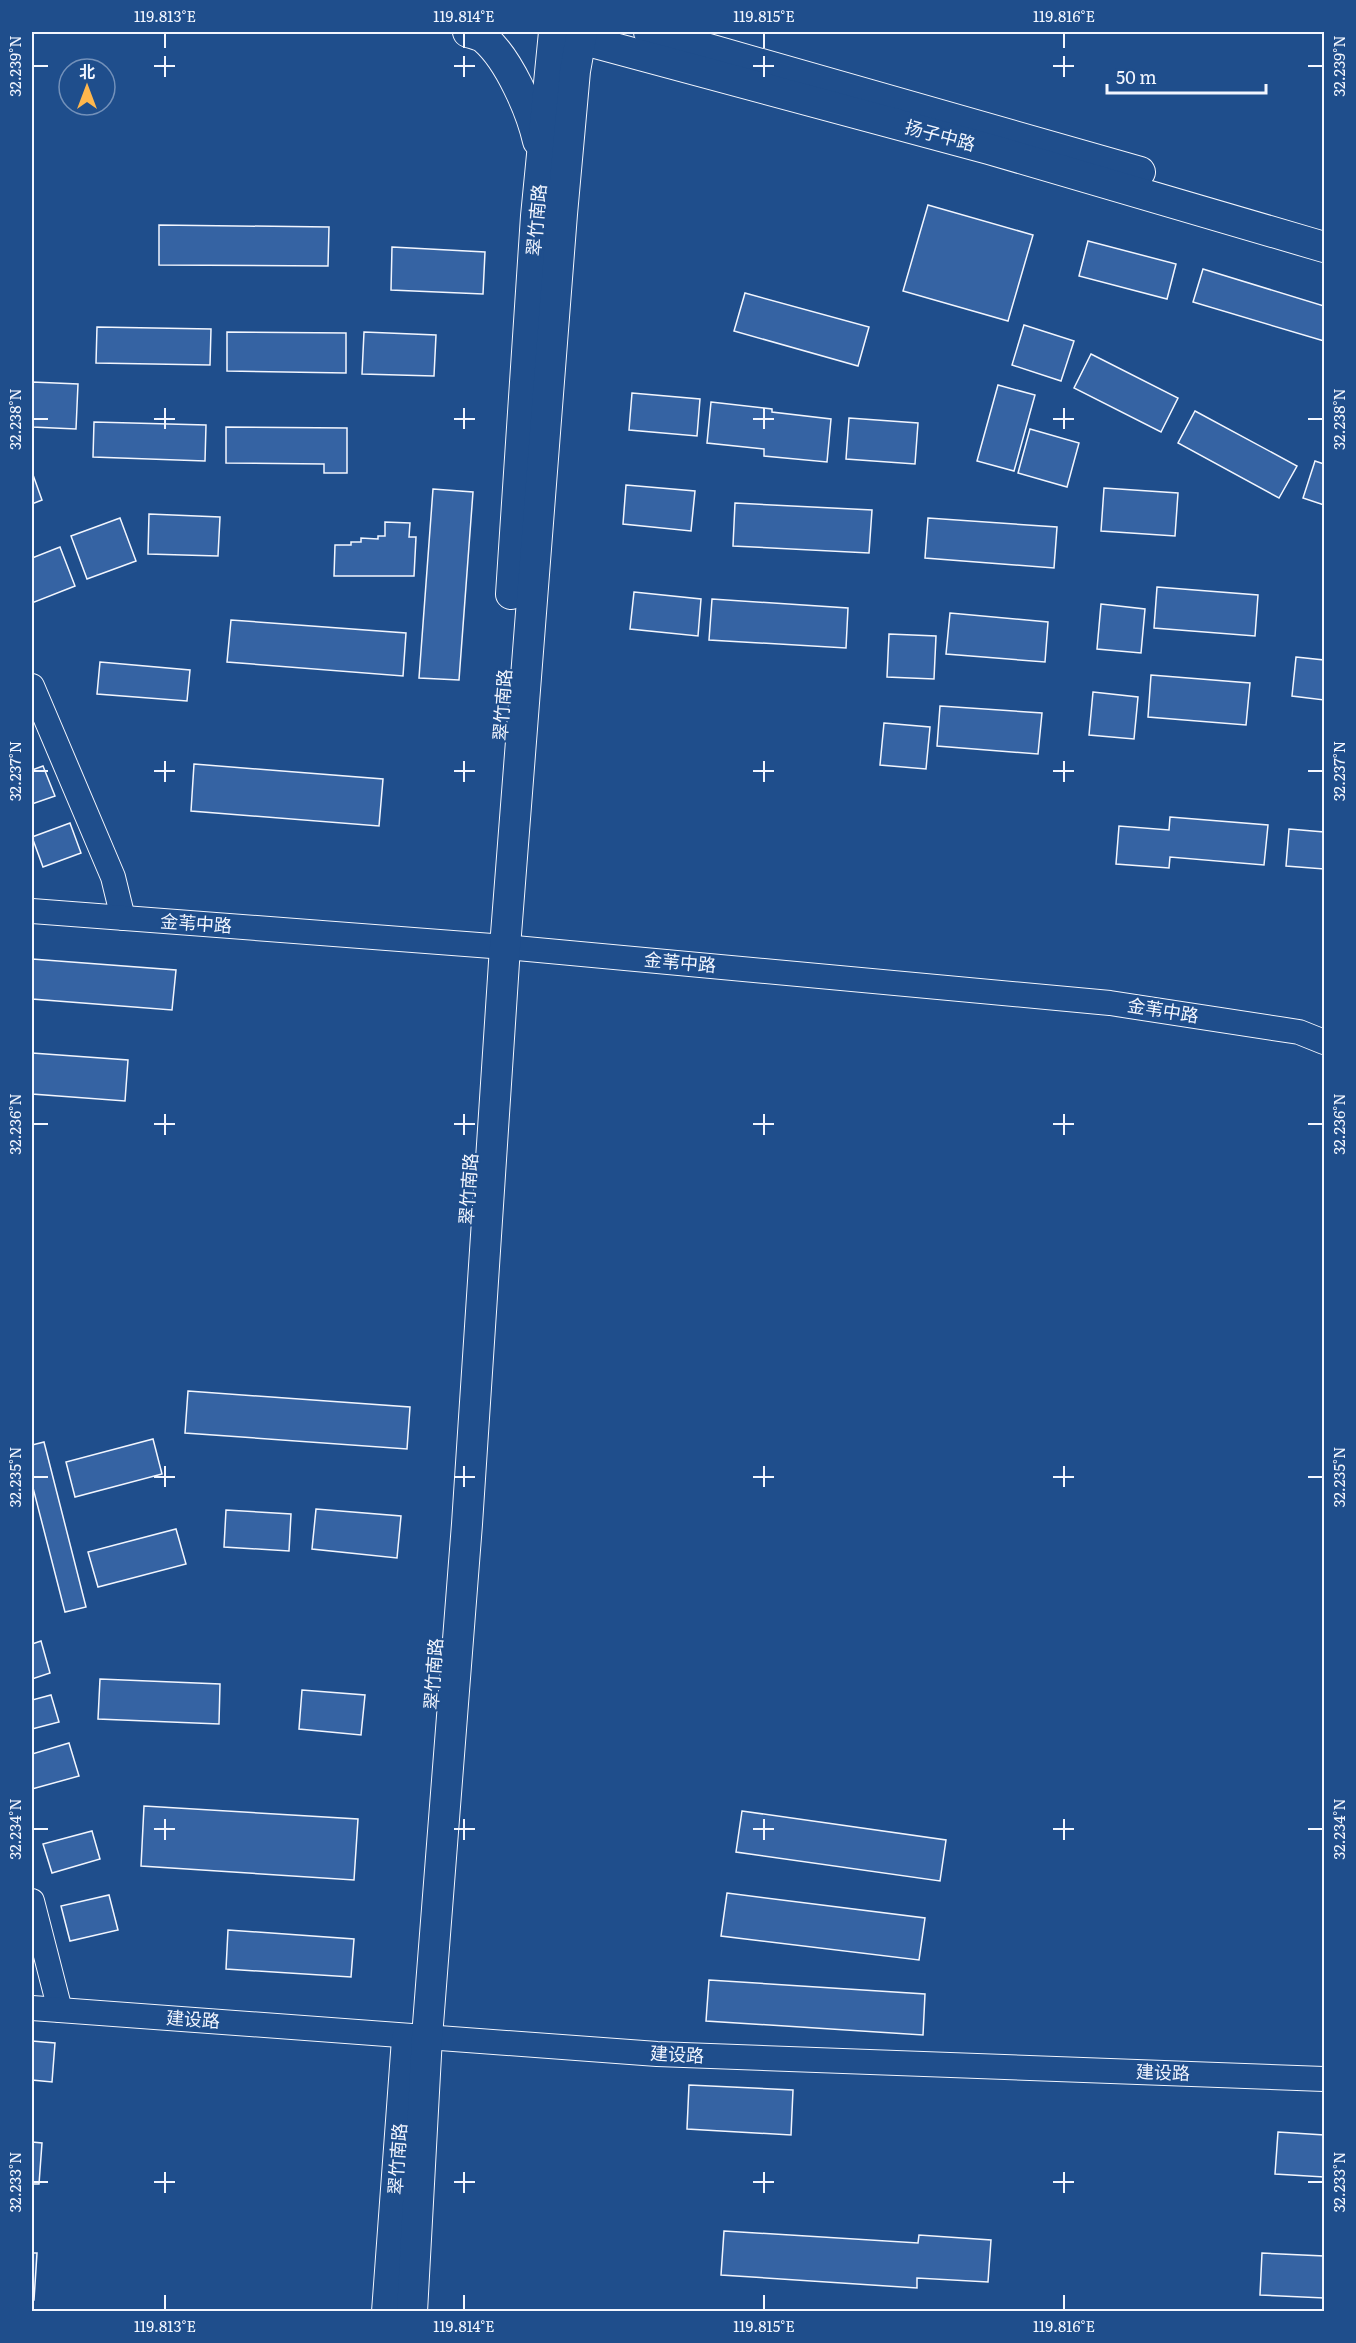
<svg xmlns="http://www.w3.org/2000/svg" width="1356" height="2343" viewBox="0 0 1356 2343" font-family="Literata,'Noto Sans SC',serif">
<rect width="100%" height="100%" fill="#1f4e8c"/>
<!-- building -->
<g fill="#3563a3" stroke="#f2f6ff" stroke-width="1.5">
<path d="M928,205L1033,235L1008,321L903,291Z"/>
<path d="M159,225L329,227L328,266L159,265Z"/>
<path d="M1088,241L1176,264L1167,299L1079,276Z"/>
<path d="M392,247L485,252L483,294L391,290Z"/>
<path d="M1203,269L1324,306V341L1193,302Z"/>
<path d="M745,293L869,327L858,366L734,331Z"/>
<path d="M1024,325L1074,341L1061,381L1012,365Z"/>
<path d="M97,327L211,329L210,365L96,363Z"/>
<path d="M227,332L346,333V373L227,371Z"/>
<path d="M364,332L436,335L434,376L362,374Z"/>
<path d="M1091,354L1178,398L1161,432L1074,388Z"/>
<path d="M32,382L78,384L76,429L32,427Z"/>
<path d="M998,385L1035,395L1014,471L977,461Z"/>
<path d="M632,393L700,399L697,436L629,430Z"/>
<path d="M711,402L772,409V412L831,419L827,462L764,456V449L707,443Z"/>
<path d="M1195,411L1297,466L1279,498L1178,443Z"/>
<path d="M849,418L918,423L915,464L846,459Z"/>
<path d="M94,422L206,425L205,461L93,457Z"/>
<path d="M226,427L347,428V473H324V464L226,463Z"/>
<path d="M1030,429L1079,443L1067,487L1018,473Z"/>
<path d="M1315,461L1324,464V505L1303,498Z"/>
<path d="M32,472L42,500L32,504Z"/>
<path d="M626,485L695,491L691,531L623,524Z"/>
<path d="M1104,488L1178,493L1175,536L1101,531Z"/>
<path d="M433,489L473,492L459,680L419,678Z"/>
<path d="M735,503L872,510L869,553L733,546Z"/>
<path d="M149,514L220,517L218,556L148,554Z"/>
<path d="M120,518L136,561L87,579L71,536Z"/>
<path d="M928,518L1057,527L1054,568L925,558Z"/>
<path d="M385,522L410,523L409,537H416L414,576H334L335,545H351V542H361V538L378,539V536H385Z"/>
<path d="M60,547L75,586L32,603V558Z"/>
<path d="M1157,587L1258,595L1255,636L1154,628Z"/>
<path d="M634,592L701,599L698,636L630,629Z"/>
<path d="M712,599L848,608L846,648L709,640Z"/>
<path d="M1101,604L1145,609L1141,653L1097,649Z"/>
<path d="M950,613L1048,622L1045,662L946,654Z"/>
<path d="M231,620L406,633L403,676L227,662Z"/>
<path d="M889,634L936,636L934,679L887,677Z"/>
<path d="M1296,657L1324,660V700L1292,696Z"/>
<path d="M100,662L190,670L187,701L97,694Z"/>
<path d="M1151,675L1250,683L1246,725L1148,717Z"/>
<path d="M1093,692L1138,697L1134,739L1089,735Z"/>
<path d="M940,706L1042,713L1038,754L937,746Z"/>
<path d="M884,723L930,727L926,769L880,765Z"/>
<path d="M194,764L383,779L379,826L191,811Z"/>
<path d="M43,766L55,796L32,804V770Z"/>
<path d="M1170,817L1268,825L1264,865L1170,857L1169,868L1116,864L1119,826L1169,830Z"/>
<path d="M70,823L81,853L43,867L32,837Z"/>
<path d="M1289,829L1324,832V869L1286,866Z"/>
<path d="M32,959L176,970L172,1010L32,999Z"/>
<path d="M32,1053L128,1060L125,1101L32,1094Z"/>
<path d="M188,1391L410,1407L407,1449L185,1433Z"/>
<path d="M153,1439L162,1474L75,1497L66,1462Z"/>
<path d="M44,1442L86,1607L65,1612L32,1484V1445Z"/>
<path d="M316,1509L401,1516L397,1558L312,1549Z"/>
<path d="M226,1510L291,1514L289,1551L224,1547Z"/>
<path d="M176,1529L186,1564L98,1587L88,1552Z"/>
<path d="M41,1641L50,1673L32,1679V1644Z"/>
<path d="M100,1679L220,1684L219,1724L98,1719Z"/>
<path d="M302,1690L365,1695L361,1735L299,1729Z"/>
<path d="M51,1695L59,1722L32,1729V1700Z"/>
<path d="M69,1743L79,1776L32,1789V1754Z"/>
<path d="M144,1806L358,1819L354,1880L141,1866Z"/>
<path d="M742,1811L946,1840L940,1881L736,1852Z"/>
<path d="M92,1831L100,1859L52,1873L43,1844Z"/>
<path d="M727,1893L925,1918L919,1960L721,1936Z"/>
<path d="M109,1895L118,1930L70,1941L61,1906Z"/>
<path d="M228,1930L354,1939L351,1977L226,1969Z"/>
<path d="M709,1980L925,1994L923,2035L706,2021Z"/>
<path d="M32,2041L55,2043L52,2082L32,2080Z"/>
<path d="M689,2085L793,2090L791,2135L687,2129Z"/>
<path d="M1278,2132L1324,2135V2177L1275,2174Z"/>
<path d="M32,2142L42,2143L39,2184H32Z"/>
<path d="M724,2231L918,2243L919,2235L991,2240L988,2282L917,2278V2288L721,2275Z"/>
<path d="M32,2253H37L34,2300H32Z"/>
<path d="M1262,2253L1324,2256V2298L1260,2295Z"/>
</g>
<g fill="none" stroke-linecap="round" stroke-linejoin="round">
<defs>
<g id="minor">
<path d="M32,686L113,877L123,918"/>
<path d="M32,911L505,947L1110,1003L1299,1032L1324,1042"/>
<path d="M32,1901L60,2010"/>
<path d="M32,2008L657,2054L1324,2079"/>
</g>
<g id="major">
<path d="M468,32C473,34 481,35 485,39C509,60 531,110 538,141"/>
<path d="M649,32L1140,172"/>
<path d="M562,34L989,149L1324,247"/>
<path d="M511,594L536,216L554,32"/>
<path d="M387,2312L407,2039"/>
<path d="M412,2312L427,2037L467,1524L505,947L562,214L575,71L582,32"/>
</g>
</defs>
<!-- minor casing -->
<use href="#minor" stroke="#f2f6ff" stroke-width="26"/>
<!-- major casing -->
<use href="#major" stroke="#f2f6ff" stroke-width="32"/>
<!-- minor -->
<use href="#minor" stroke="#1f4e8c" stroke-width="24"/>
<!-- major -->
<use href="#major" stroke="#1f4e8c" stroke-width="30"/>
</g>
<!-- ticks -->
<path fill="none" stroke="#f2f6ff" stroke-width="2" d="M165,33V48M464,33V48M764,33V48M1064,33V48M165,56V77M464,56V77M764,56V77M1064,56V77M33,66H48M154,66H175M454,66H475M753,66H774M1053,66H1074M1308,66H1323M165,408V429M464,408V429M764,408V429M1064,408V429M33,419H48M154,419H175M454,419H475M753,419H774M1053,419H1074M1308,419H1323M165,761V782M464,761V782M764,761V782M1064,761V782M33,771H48M154,771H175M454,771H475M753,771H774M1053,771H1074M1308,771H1323M165,1114V1135M464,1114V1135M764,1114V1135M1064,1114V1135M33,1124H48M154,1124H175M454,1124H475M753,1124H774M1053,1124H1074M1308,1124H1323M165,1466V1487M464,1466V1487M764,1466V1487M1064,1466V1487M33,1477H48M154,1477H175M454,1477H475M753,1477H774M1053,1477H1074M1308,1477H1323M165,1819V1840M464,1819V1840M764,1819V1840M1064,1819V1840M33,1829H48M154,1829H175M454,1829H475M753,1829H774M1053,1829H1074M1308,1829H1323M165,2172V2193M464,2172V2193M764,2172V2193M1064,2172V2193M33,2182H48M154,2182H175M454,2182H475M753,2182H774M1053,2182H1074M1308,2182H1323M165,2295V2310M464,2295V2310M764,2295V2310M1064,2295V2310"/>
<g text-anchor="middle" stroke-width="4.5" stroke-linejoin="round" paint-order="stroke">
<!-- street labels -->
<g font-size="18" fill="#f2f6ff" stroke="#1f4e8c">
<text transform="translate(940 136) rotate(15)" y="6">扬子中路</text>
<text transform="translate(537 220) rotate(-85)" y="6">翠竹南路</text>
<text transform="translate(503 705) rotate(-86)" y="6">翠竹南路</text>
<text transform="translate(196 924) rotate(4)" y="6">金苇中路</text>
<text transform="translate(680 963) rotate(5)" y="6">金苇中路</text>
<text transform="translate(1163 1011) rotate(9)" y="6">金苇中路</text>
<text transform="translate(469 1189) rotate(-86)" y="6">翠竹南路</text>
<text transform="translate(434 1674) rotate(-86)" y="6">翠竹南路</text>
<text transform="translate(193 2020) rotate(4)" y="6">建设路</text>
<text transform="translate(677 2055) rotate(3)" y="6">建设路</text>
<text transform="translate(1163 2073) rotate(2)" y="6">建设路</text>
<text transform="translate(398 2159) rotate(-86)" y="6">翠竹南路</text>
</g>
</g>
<!-- border -->
<rect width="1356" height="2343" fill="none" stroke="#1f4e8c" stroke-width="66"/>
<!-- north arrow -->
<g transform="translate(87 87)"><circle r="28" fill="#1f4e8c" stroke="#7391ba" stroke-width="1.5"/>
<path d="M0-4.5L10 22L0 15L-10 22Z" fill="#ffb74d"/>
<text y="-9" font-size="16" font-weight="bold" text-anchor="middle" fill="#f2f6ff">北</text>
</g>
<!-- scale -->
<path d="M1107 84v9h159v-9" fill="none" stroke="#f2f6ff" stroke-width="3"/>
<text x="1116" y="84" font-size="18" fill="#f2f6ff" stroke="#1f4e8c" stroke-width="4.5" paint-order="stroke">50 m</text>
<rect x="33" y="33" width="1290" height="2277" fill="none" stroke="#f2f6ff" stroke-width="2"/>
<g font-size="15" text-anchor="middle" fill="#f2f6ff">
<text x="165" y="22">119.813°E</text>
<text x="464" y="22">119.814°E</text>
<text x="764" y="22">119.815°E</text>
<text x="1064" y="22">119.816°E</text>
<text transform="translate(16 66) rotate(-90)" y="5">32.239°N</text>
<text transform="translate(1340 66) rotate(-90)" y="5">32.239°N</text>
<text transform="translate(16 419) rotate(-90)" y="5">32.238°N</text>
<text transform="translate(1340 419) rotate(-90)" y="5">32.238°N</text>
<text transform="translate(16 771) rotate(-90)" y="5">32.237°N</text>
<text transform="translate(1340 771) rotate(-90)" y="5">32.237°N</text>
<text transform="translate(16 1124) rotate(-90)" y="5">32.236°N</text>
<text transform="translate(1340 1124) rotate(-90)" y="5">32.236°N</text>
<text transform="translate(16 1477) rotate(-90)" y="5">32.235°N</text>
<text transform="translate(1340 1477) rotate(-90)" y="5">32.235°N</text>
<text transform="translate(16 1829) rotate(-90)" y="5">32.234°N</text>
<text transform="translate(1340 1829) rotate(-90)" y="5">32.234°N</text>
<text transform="translate(16 2182) rotate(-90)" y="5">32.233°N</text>
<text transform="translate(1340 2182) rotate(-90)" y="5">32.233°N</text>
<text x="165" y="2332">119.813°E</text>
<text x="464" y="2332">119.814°E</text>
<text x="764" y="2332">119.815°E</text>
<text x="1064" y="2332">119.816°E</text>
</g>
</svg>
